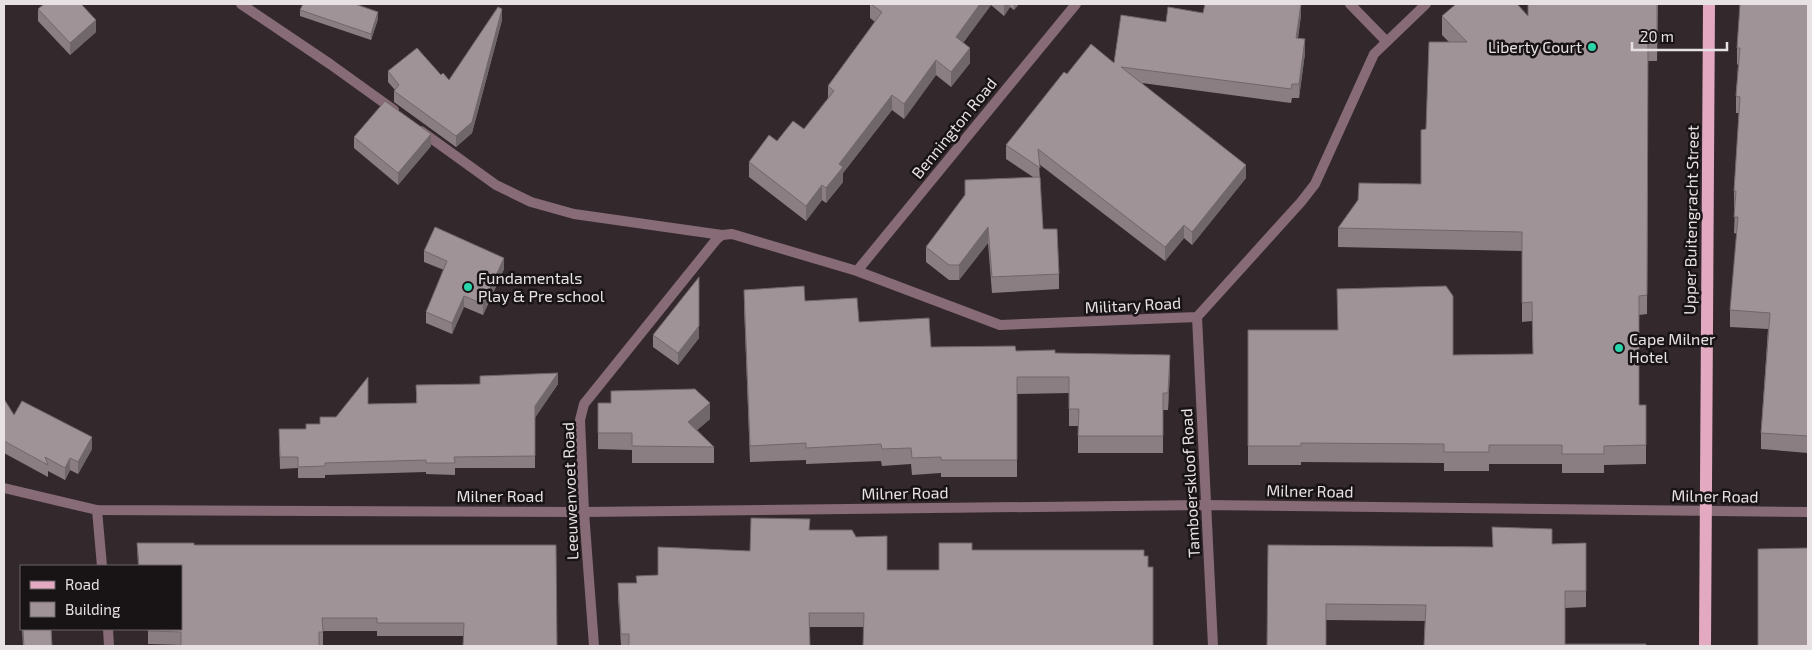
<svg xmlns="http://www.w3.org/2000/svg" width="1812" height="650" viewBox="0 0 1812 650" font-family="'Exo 2',sans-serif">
<rect width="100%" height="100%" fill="#33292d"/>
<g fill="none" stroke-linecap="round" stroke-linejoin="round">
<!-- service -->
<g stroke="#876b77" stroke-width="10">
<path d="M241,4L330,64L394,110"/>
<path d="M421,131L496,185L531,202L574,214L722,235"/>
</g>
<!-- minor -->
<g stroke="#876b77" stroke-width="10">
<path d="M1350,4L1386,41"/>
<path d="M857,271L1076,4"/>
<path d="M1197,317L1213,646"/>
<path d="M4,488L97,510L584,512L1205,505L1808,512"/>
<path d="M97,510L102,566"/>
<path d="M108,629L109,646"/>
<path d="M594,646L584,512L580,420L584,404L716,240L722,235L732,234L857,271L1000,325L1197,317L1301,202L1315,184L1374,54L1426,4"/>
</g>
<!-- primary -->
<path stroke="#e2a9c1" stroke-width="12" d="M1705,646L1709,4"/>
</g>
<!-- wall -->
<g fill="#8a7e83">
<path d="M870,4H1019L1014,10L1010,7L1004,16L991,5L963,43L970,63L951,87L936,75L904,119L892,110L843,173V182L826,203L822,200L806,221L749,177V162L777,141L804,129L828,98V86L875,22L870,18Z"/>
<path d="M1658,4L1657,61H1648L1647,314L1639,315V405H1646V464L1604,465V473H1562V464H1489V471H1444V463L1301,462V465H1248V330L1453,355L1533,354L1532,321L1522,322V251L1338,247V228L1421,184L1426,129L1449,42L1442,35V16H1528Z"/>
<path d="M1808,4V453L1761,449V433L1768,329L1730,327V310L1737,234L1734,233L1735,208H1734V191L1739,113H1736V96L1738,65L1737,64V48Z"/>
<path d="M38,9L96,32L70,55L38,21Z"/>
<path d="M300,10L378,19L371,40L300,16Z"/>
<path d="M1203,13L1301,15L1298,38L1305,53L1299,98H1292L1291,103L1142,83L1246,178L1192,245L1184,238L1165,261L1039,164L1043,229L1059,274V289L992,293L988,243L959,280H949L926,262V247L1033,177L1006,159V145L1067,74L1114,63L1166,22Z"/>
<path d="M502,20L472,133L456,147L394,102V91L395,90L388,82V71L441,75L449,80Z"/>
<path d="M354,137L431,146L398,185L354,148Z"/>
<path d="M424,251L504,269L483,315L464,307L452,334L426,323V312L444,270L424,262Z"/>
<path d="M744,290L805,301L859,322L931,347L1016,351L1055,353L1170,371L1168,410H1163V453H1078V426H1069V393L1017,394V477H941V473L912,475L911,464L882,466L881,461L806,464V460L750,462L744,306Z"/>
<path d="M653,335L699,338L678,365L653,347Z"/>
<path d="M558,384L535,417V468H455V475L426,474V472L325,475V478H298V468L280,469L279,429H306L320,424L368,404L416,403V385Z"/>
<path d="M4,399L14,415L92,449L78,474L70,470L65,480L48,471V477L4,453Z"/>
<path d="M598,403L710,419L697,430L714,447V463H632V450L598,449Z"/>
<path d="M1492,527L1552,544L1586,543V607L1565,608V644L1424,646L1425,621L1326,620L1268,545L1493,547Z"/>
<path d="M810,530L856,537L887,570H939L972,550L864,627H809L810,646H621L618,597V583H636L658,575L750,551Z"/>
<path d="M137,543L194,545H556L464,636H377V631H323V645H181L148,644V629L181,566H138Z"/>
<path d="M22,629H51L52,646H23Z"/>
</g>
<!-- shaded-wall -->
<g fill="#70676a">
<path d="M980,4H991V5L956,52V37Z"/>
<path d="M1004,4H1010V7L1004,16Z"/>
<path d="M1014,4H1019L1014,10Z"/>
<path d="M1301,4V15L1296,52V38Z"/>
<path d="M502,9V20L472,133L456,147V136Z"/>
<path d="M378,12V19L371,40V34Z"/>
<path d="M96,20V32L70,55V43Z"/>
<path d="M1305,39V53L1299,98V84Z"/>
<path d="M970,48V63L951,87V72Z"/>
<path d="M936,60V75L904,119V104Z"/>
<path d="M892,95V110L843,173V182L826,203V188L839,164Z"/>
<path d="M431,134V146L398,185V173Z"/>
<path d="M1246,165V178L1192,245V232Z"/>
<path d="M822,185V200L806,221V206Z"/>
<path d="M1184,225V238L1165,261V247Z"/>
<path d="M988,227V243L959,280V265Z"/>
<path d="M504,258V269L483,315V304Z"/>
<path d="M464,296V307L452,334V323Z"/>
<path d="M699,326V338L678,365V353Z"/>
<path d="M1170,355V371L1168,410V393Z"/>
<path d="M558,373V384L535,418V406Z"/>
<path d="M710,403V419L688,438V422Z"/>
<path d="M92,437V449L78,474V462Z"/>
<path d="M70,458V470L65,480V468Z"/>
</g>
<!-- building -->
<g fill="#a09398" stroke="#70676a">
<path d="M44,4H81L96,20L70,43L38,9Z"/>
<path d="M303,4H355L378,12L371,34L300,10Z"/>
<path d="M871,4H980L956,37L970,48L951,72L936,60L904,104L892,95L839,164L843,167L826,188L822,185L806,206L749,162L769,135L777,141L793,121L804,129L834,91L828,86L882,12Z"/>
<path d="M1205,4H1301L1296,38L1305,39L1299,84H1292L1291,89L1121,67L1246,165L1192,232L1184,225L1165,247L1038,149L1040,168L1006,145L1064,72L1067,74L1091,44L1114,63L1121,15L1166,22L1168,7L1203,13Z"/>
<path d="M1456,4H1517L1528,16V4H1657V42H1648L1647,295L1639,296V405H1646V445L1604,446V454H1562V445H1489V452H1444V444L1301,443V446H1248V330H1338L1337,289L1446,286L1453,296V355L1533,354L1532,302L1522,303V232L1338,228L1358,200L1359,183L1421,184V130L1426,129L1429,42H1467L1442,16Z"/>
<path d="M1740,4H1808V436L1761,433L1770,313L1730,310L1738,217H1734L1736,191H1734L1740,97L1736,96L1740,48H1737Z"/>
<path d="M498,7L502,9L472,122L456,136L394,91L399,85L388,71L417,48L441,75L443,73L449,80Z"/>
<path d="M385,101L431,134L398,173L354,137Z"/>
<path d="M1040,177L1043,229H1057L1059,274L992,277L988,227L959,265H949L926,247L965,195V180Z"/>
<path d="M435,227L504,258L483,304L464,296L452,323L426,312L447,261L424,251Z"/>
<path d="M699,277V326L678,353L653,335Z"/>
<path d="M804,286L805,301L857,298L859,322L929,318L931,347L1015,346L1016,351L1055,350V353L1170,355L1168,393H1163V436H1078L1079,409H1069V377H1017V460H941V457L912,458L911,448L882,449L881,444L806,448V443L750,446L744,290Z"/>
<path d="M558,373L535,406V456L454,457L455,463H426V460L325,463V466L298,467V457H280L279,429H306V424H320V417H336L368,377V404L417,403L416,385L480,384V376Z"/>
<path d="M695,389L710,403L688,422L714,447L632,446V433H598V403H611V391Z"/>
<path d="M4,399L14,415L22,401L92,437L78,462L70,458L65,468L45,457L48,465L4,441Z"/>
<path d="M751,518L810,519L809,530H852L856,537L887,536V570H939V543H972V550H1144V556H1148V567H1153V646H863L864,613H809L810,646H629V634H621L618,583H637L636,576L658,575V547L750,551Z"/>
<path d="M1492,527L1552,529V544L1586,543V591H1565V644H1646V646H1424L1426,605L1326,604V646H1267L1268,545L1493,547Z"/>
<path d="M137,543H194V545H556L557,646H463L464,623H377V618H322L323,632H319V646H181V632L148,631V629H181V566H139Z"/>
<path d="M1808,548V646H1758V549Z"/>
<path d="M23,629H51L52,646H24Z"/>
</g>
<!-- markers -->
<g fill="#2ad5ac" stroke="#181315" stroke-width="2">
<circle cx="1592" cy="47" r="5"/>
<circle cx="468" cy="287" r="5"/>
<circle cx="1619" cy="348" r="5"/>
</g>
<g text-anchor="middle" stroke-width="5" stroke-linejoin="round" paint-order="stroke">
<!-- poi labels -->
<g font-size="16" fill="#e8e1e3" stroke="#181315" text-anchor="start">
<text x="1582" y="53" text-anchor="end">Liberty Court</text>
<text x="478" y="284">Fundamentals<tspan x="478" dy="18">Play &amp; Pre school</tspan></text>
<text x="1629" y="345">Cape Milner<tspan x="1629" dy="18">Hotel</tspan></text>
</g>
<!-- street labels -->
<g font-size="16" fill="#e8e1e3" stroke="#181315">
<text transform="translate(954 128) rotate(-51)" y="6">Bennington Road</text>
<text transform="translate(1691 220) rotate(-89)" y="6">Upper Buitengracht Street</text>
<text transform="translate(1133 305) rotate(-3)" y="6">Military Road</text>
<text transform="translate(1190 483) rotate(-93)" y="6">Tamboerskloof Road</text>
<text transform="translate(570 491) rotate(-92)" y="6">Leeuwenvoet Road</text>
<text transform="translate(1310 491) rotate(1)" y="6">Milner Road</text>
<text transform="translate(905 493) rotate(-1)" y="6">Milner Road</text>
<text x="500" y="502">Milner Road</text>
<text transform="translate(1715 496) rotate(1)" y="6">Milner Road</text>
</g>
</g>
<!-- border -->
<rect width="1812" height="650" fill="none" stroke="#e8e1e3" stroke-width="10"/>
<!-- legend -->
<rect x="20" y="565" width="162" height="65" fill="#181315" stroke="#6b6567"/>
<rect x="30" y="581" width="25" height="8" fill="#e2a9c1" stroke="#6b6567"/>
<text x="65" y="590" font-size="15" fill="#e8e1e3">Road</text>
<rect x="30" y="602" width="25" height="15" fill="#a09398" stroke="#6b6567"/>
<text x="65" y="615" font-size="15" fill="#e8e1e3">Building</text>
<!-- scale -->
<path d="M1632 42v8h95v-8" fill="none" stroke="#e8e1e3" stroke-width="2.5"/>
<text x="1640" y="42" font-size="15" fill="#e8e1e3" stroke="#181315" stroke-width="4" paint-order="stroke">20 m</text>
</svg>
